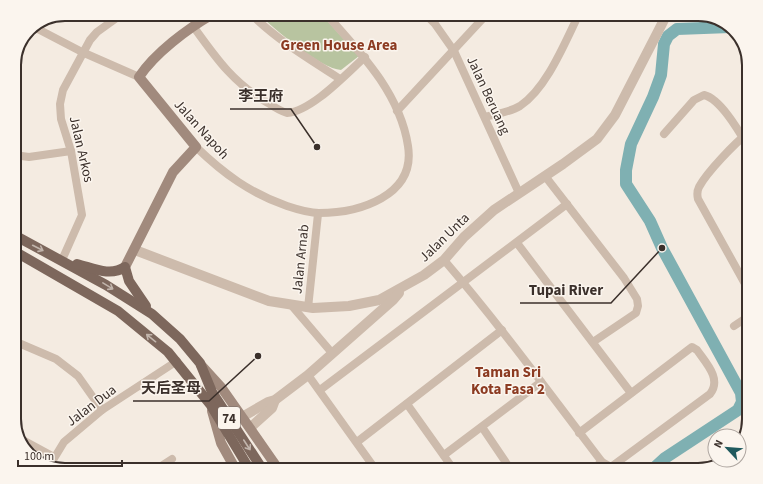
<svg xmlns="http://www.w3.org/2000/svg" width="763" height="484" viewBox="0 0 763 484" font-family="'Source Sans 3','Noto Sans SC',sans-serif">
<rect width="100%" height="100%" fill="#f4ebe1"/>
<!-- green -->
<path fill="#b8c4a0" d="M259,14H321L359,56L341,70C321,69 274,29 259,14Z"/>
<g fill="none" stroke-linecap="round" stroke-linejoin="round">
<!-- river -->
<path stroke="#7fb0b2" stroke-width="12" d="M652,470L665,458L738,410L742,402L741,393L662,248L650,221L626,184V170L631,144L653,97L661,75L664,44L668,36L677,29L730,27"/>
<!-- minor -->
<g stroke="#cdbbac" stroke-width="8">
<path d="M251,14C277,40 309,59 340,79"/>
<path d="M425,14L435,24L454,51L519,193"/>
<path d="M193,26C216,58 233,83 268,103C274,107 280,111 287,113C312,111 346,74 365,57"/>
<path d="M34,27L82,52L139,77"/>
<path d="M397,111L487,14"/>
<path d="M485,117C497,114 510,112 520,106C547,88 565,42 579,14"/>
<path d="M749,132C735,143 707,172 699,187C697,191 697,195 698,199L749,291"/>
<path d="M664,134L694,100L704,95C721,99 740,133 749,148"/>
<path d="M196,147C224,174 250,193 287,206C296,209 310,213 319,213C359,213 416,196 408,146C400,93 360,52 326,14"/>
<path d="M14,155L29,157L71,151"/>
<path d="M545,176L624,278L637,299L638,306L636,313L593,342"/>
<path d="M517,243L631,393"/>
<path d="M62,260L82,215L71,151L61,119L60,104L63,90L90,40L97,32L122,14"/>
<path d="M444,260C500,325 550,394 602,462L611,467L710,394C722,379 706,363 697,350L692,347L579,433"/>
<path d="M292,306L332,353"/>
<path d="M308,308L318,214"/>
<path d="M734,326L749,316"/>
<path d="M14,341L56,359L78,376L102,410"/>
<path d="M308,375L376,470"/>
<path d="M320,390L567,204"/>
<path d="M407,404L454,470"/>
<path d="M482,427L511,470"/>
<path d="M19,438L54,457"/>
<path d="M357,442L502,330"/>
<path d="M444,455L541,382"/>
<path d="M50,465L64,442L102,410L177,361"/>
<path d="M155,470L172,459"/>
<path d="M591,470L602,462"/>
</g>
<!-- tertiary -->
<g stroke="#cdbbac" stroke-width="10">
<path d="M135,250L269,301L313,308L349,306L379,300L424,275L444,260L464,237L494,210L563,164L597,139L615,115L667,14"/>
<path d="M242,417L268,402L275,400L308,375L393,300L399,293"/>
<path d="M250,428L272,408L275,400"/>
</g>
<!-- secondary -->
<g stroke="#a18a7d" stroke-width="10">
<path d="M125,267L173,172L196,147L139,77C155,53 187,29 213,14"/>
<path d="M201,365L221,387L279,470"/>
<path d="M212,411L221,443L236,470"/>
</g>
<!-- primary -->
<g stroke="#7d675c" stroke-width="10">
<path d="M14,235L106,285L152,314L180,339L200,363L212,392L263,470"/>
<path d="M14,251L118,311L168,352L210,404L250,470"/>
<path d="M77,264C93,268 110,277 125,267L129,281L146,306"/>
</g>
</g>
<!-- one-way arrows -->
<defs><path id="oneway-shaft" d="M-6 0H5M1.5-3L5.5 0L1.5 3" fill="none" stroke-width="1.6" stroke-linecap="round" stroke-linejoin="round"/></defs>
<g stroke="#c2b5ac">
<use href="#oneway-shaft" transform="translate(38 248) rotate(27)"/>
<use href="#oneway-shaft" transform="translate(108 286) rotate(31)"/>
<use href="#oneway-shaft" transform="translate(151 338) rotate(-141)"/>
<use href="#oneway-shaft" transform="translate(247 445) rotate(57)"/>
</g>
<g text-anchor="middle" stroke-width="3" stroke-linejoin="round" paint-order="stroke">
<!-- shield labels -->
<rect fill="#fbf5ee" stroke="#756b66" stroke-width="1" x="218" y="407" width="22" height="22" rx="3"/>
<g font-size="13" font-weight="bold" fill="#3b302b">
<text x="229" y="423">74</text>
</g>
<!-- street labels -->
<g font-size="14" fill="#3b302b" stroke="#fbf5ee">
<text transform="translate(489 95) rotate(65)" y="5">Jalan Beruang</text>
<text transform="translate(202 129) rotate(48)" y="5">Jalan Napoh</text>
<text transform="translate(82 149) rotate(77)" y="5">Jalan Arkos</text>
<text transform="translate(444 237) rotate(-44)" y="5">Jalan Unta</text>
<text transform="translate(300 259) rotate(-84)" y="5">Jalan Arnab</text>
<text transform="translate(91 405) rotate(-37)" y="5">Jalan Dua</text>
</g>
<!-- neighbourhood labels -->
<g font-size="15" font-weight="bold" fill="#8c3b22" stroke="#fbf5ee">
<text x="339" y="50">Green House Area</text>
<text x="508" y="377">Taman Sri<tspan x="508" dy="17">Kota Fasa 2</tspan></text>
</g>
</g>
<!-- crop -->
<path d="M0 0H763V484H0ZM65 21H698A44 44 0 0 1 742 65V419A44 44 0 0 1 698 463H65A44 44 0 0 1 21 419V65A44 44 0 0 1 65 21Z" fill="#fbf5ee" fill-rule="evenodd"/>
<path fill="none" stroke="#3b302b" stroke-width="2" d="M65 21H698A44 44 0 0 1 742 65V419A44 44 0 0 1 698 463H65A44 44 0 0 1 21 419V65A44 44 0 0 1 65 21Z"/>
<!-- callouts -->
<path fill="none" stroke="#3b302b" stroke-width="1.5" d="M317 147L291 109H230M662 248L611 303H520M258 356L209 401H133"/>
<g fill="#3b302b" stroke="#fbf5ee" stroke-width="1.5">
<circle cx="317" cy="147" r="4"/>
<circle cx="662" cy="248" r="4"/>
<circle cx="258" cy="356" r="4"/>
</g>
<g font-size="15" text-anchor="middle" font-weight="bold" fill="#3b302b" stroke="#fbf5ee" stroke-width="3" stroke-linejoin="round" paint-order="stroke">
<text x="261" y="101">李王府</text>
<text x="566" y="295">Tupai River</text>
<text x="171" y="393">天后圣母</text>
</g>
<!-- north arrow -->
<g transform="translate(727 448) rotate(296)"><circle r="19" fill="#fbf5ee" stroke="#aea6a0"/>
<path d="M0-3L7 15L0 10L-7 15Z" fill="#1f5a5e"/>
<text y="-6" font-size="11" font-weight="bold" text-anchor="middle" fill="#3b302b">N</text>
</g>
<!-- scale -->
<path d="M18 460v6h104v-6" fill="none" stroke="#3b302b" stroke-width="2"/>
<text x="24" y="460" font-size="12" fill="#3b302b" stroke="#fbf5ee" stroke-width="3" paint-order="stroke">100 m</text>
</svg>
